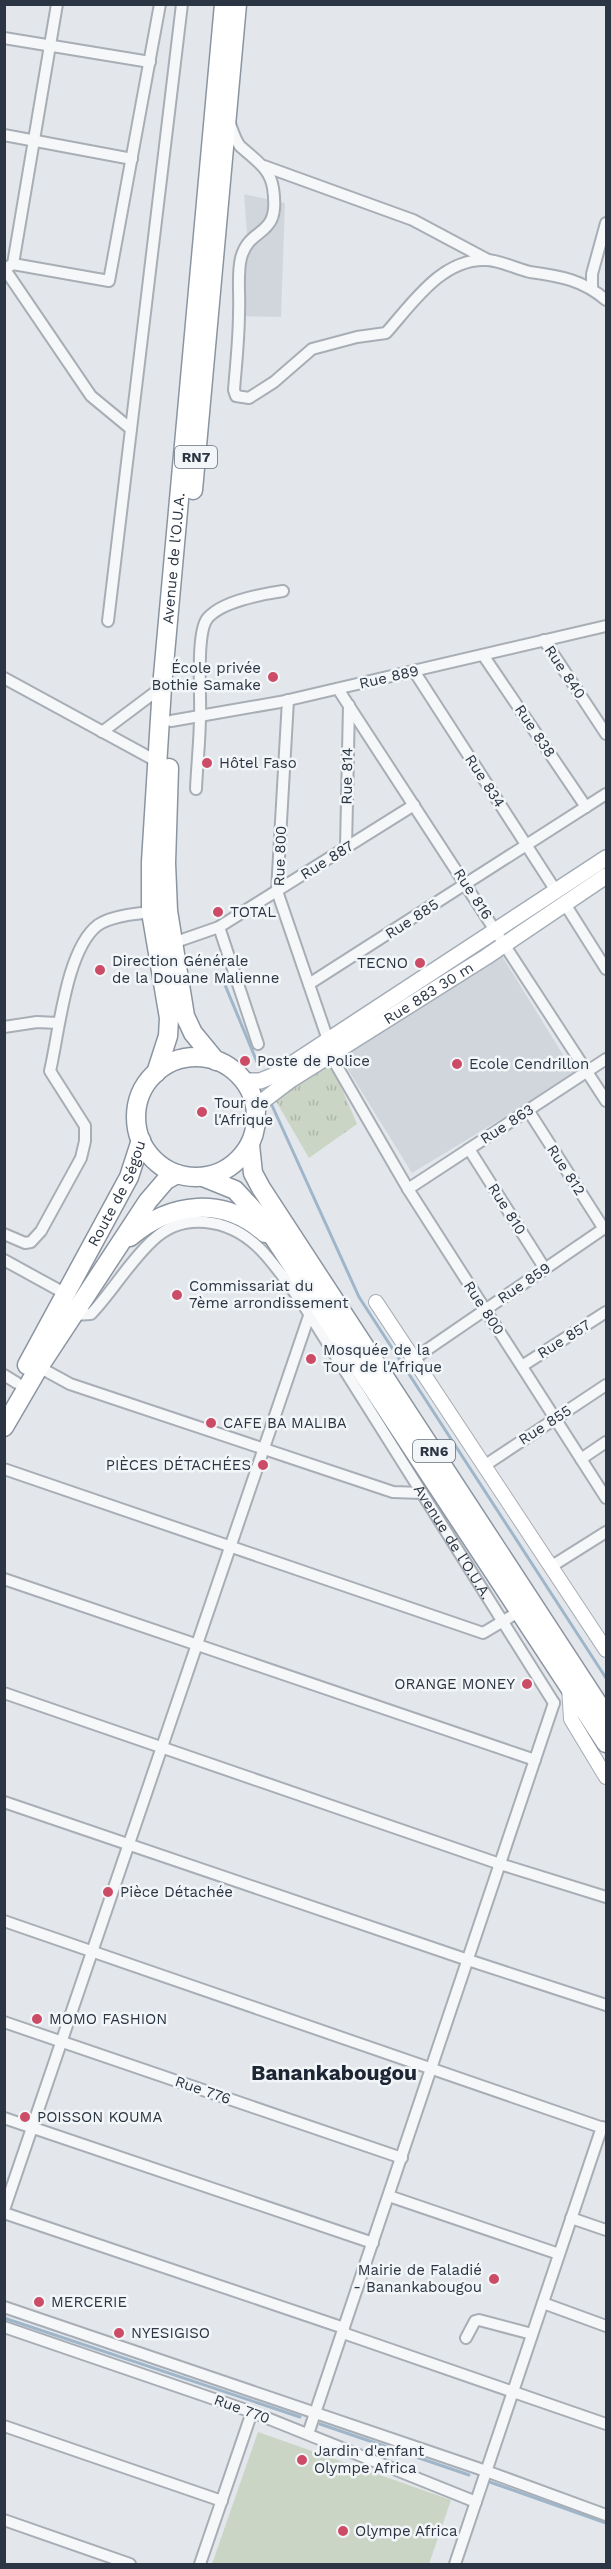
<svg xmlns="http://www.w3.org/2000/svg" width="611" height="2569" viewBox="0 0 611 2569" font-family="'Work Sans',sans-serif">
<defs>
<pattern id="grass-tufts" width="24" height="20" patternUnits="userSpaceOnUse" patternTransform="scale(1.5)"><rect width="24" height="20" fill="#cad5c5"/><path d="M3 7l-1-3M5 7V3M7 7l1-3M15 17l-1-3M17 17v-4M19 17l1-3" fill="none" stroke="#aeb7aa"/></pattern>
</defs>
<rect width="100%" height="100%" fill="#e3e7eb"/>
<!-- built -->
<g fill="#d1d6dd">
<path d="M244,194L285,203L281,317L235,316L248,246Z"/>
<path d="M502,956L575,1074L412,1173L339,1055Z"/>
</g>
<!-- grass -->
<path fill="url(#grass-tufts)" d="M331,1063L357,1124L309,1158L273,1096Z"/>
<!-- pitch -->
<path fill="#cad5c5" d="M258,2432L451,2500L429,2564H212Z"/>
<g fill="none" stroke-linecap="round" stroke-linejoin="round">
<!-- stream -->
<g stroke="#9fb6ca" stroke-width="3">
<path d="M225,985L257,1062"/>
<path d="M270,1101L359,1297L606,1678"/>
<path d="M4,2318L300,2417"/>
<path d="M320,2424L469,2475"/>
<path d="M487,2481L606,2523"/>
</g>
<defs>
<g id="street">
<path d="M4,38L150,62"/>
<path d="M229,121C232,129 235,140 240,146C254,159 270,168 273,188C281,240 250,224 241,258C237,274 240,295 239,312C239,338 236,364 234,390L236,396L249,398L274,382L312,349L357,337L386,333C412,304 442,258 486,260C500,260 516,269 530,272C560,276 583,280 606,300"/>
<path d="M4,135L132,159"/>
<path d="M264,166L413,220L488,260"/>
<path d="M13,264L57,4"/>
<path d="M4,268L91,396L131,429"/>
<path d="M5,269L13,264L109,281L160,4"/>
<path d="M592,287V274L606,223"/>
<path d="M108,621L182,4"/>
<path d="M544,640L606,734"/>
<path d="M483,655L586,807"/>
<path d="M414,671L556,891"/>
<path d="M4,678L158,762"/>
<path d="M338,689L606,1101"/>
<path d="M288,700L277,891L328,1040"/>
<path d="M171,721L280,702L606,626"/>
<path d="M102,732L162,687"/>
<path d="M196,789C197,764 200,740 200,715C201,695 196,634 207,619C220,602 262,594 283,591"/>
<path d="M346,848L349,705"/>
<path d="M565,904L606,969"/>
<path d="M219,927L258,1044"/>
<path d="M173,943L219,927L414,805"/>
<path d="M309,984L606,794"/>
<path d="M4,1027L37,1022L58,1023"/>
<path d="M331,1056L408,1189L606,1498"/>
<path d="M528,1110L604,1229"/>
<path d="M469,1149L545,1269"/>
<path d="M408,1189L606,1059"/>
<path d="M4,1234L25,1243L31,1242L41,1231L81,1158L85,1141V1126L50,1071C59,1033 66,949 98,925C113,915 139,913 156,912"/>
<path d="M4,1260L66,1294"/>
<path id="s1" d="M73,1315L91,1314C113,1291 129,1262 153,1240C183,1211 228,1219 257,1246C274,1262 289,1285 303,1304L554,1703"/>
<path d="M412,1360L606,1227"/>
<path d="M522,1366L606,1312"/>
<path d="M39,1367L70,1384L393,1492L422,1493"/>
<path d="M4,1375L17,1383"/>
<path d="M581,1459L606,1442"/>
<path d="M484,1466L606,1385"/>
<path d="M4,1469L483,1633L520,1611"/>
<path d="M552,1566L606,1532"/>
<path d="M4,1579L535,1760"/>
<path d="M4,1693L500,1864L606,1897"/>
<path d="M4,1802L468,1960L606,2005"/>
<path d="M4,1921L606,2129"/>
<path d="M4,2022L402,2158"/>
<path d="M4,2118L373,2243"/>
<path d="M389,2196L559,2254"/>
<path d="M4,2210L310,1313"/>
<path d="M4,2213L344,2328"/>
<path d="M571,2218L606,2230"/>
<path d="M543,2303L606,2326"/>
<path d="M4,2307L486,2471L606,2515"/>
<path d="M4,2327L252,2412L476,2502"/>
<path d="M343,2333L606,2424"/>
<path d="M466,2338L475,2321L479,2320L532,2334"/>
<path d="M4,2426L222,2501"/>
<path d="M308,2434L554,1703"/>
<path d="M4,2520L130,2564"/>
<path d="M200,2564L252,2412"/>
<path d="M455,2564L602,2127"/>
</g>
<g id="secondary">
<path d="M376,1302L606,1650"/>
<path d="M569,1687L571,1719L606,1777"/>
</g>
<g id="primary">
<path d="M244,1081H260L275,1075L606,858"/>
<path id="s2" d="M256,1114L260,1103L289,1081L486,957L606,876"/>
</g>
<g id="highway">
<path d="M193,490L237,4"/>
<path d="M169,768L166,863L168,911L185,1016L193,1033L216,1061"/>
<circle cx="196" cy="1117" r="60"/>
<path id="s3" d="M156,1073L168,1036L169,1018L151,912V862L162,687L224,4"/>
<path d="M250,1145L253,1173L261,1188L606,1716"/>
<path d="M203,1177L235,1190L261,1218L606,1743"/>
<path d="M130,1237C171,1202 223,1196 265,1233"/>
<path id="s4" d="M27,1365L129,1177L141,1140"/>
<path d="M4,1427L39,1367L148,1201L166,1180L177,1174"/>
</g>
</defs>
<!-- street casing -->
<use href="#street" stroke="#a8aeb5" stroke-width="14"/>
<!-- secondary casing -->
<use href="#secondary" stroke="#a8aeb5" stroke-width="16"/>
<!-- primary casing -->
<use href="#primary" stroke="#a3acb7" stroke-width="18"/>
<!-- highway casing -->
<use href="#highway" stroke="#8b95a1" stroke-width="21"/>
<!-- street -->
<use href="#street" stroke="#f6f7f9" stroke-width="10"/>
<!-- secondary -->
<use href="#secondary" stroke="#fff" stroke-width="14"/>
<!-- primary -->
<use href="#primary" stroke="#fff" stroke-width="15"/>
<!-- highway -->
<use href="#highway" stroke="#fff" stroke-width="18"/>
</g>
<!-- markers -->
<g fill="#cc4c67" stroke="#f3f6f8" stroke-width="2">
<circle cx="273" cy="677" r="6"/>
<circle cx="207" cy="763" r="6"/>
<circle cx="218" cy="912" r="6"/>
<circle cx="420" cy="963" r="6"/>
<circle cx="100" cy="970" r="6"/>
<circle cx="245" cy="1061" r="6"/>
<circle cx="457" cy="1064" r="6"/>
<circle cx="202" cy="1112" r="6"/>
<circle cx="177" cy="1295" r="6"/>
<circle cx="311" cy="1359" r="6"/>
<circle cx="211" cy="1423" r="6"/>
<circle cx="263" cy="1465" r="6"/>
<circle cx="527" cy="1684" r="6"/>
<circle cx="108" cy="1892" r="6"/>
<circle cx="37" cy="2019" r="6"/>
<circle cx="25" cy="2117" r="6"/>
<circle cx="494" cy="2279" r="6"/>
<circle cx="39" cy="2302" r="6"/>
<circle cx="119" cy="2333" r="6"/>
<circle cx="302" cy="2460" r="6"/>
<circle cx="343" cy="2531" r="6"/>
</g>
<g text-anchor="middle" stroke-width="5" stroke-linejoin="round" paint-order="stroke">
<!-- shield labels -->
<g fill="#f3f6f8" stroke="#676f79" stroke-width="1.5">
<rect x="175" y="446" width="42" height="22" rx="4.5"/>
<rect x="413" y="1440" width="42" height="22" rx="4.5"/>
</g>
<g font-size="14" font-weight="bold" fill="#2b3543">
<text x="196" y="462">RN7</text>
<text x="434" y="1456">RN6</text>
</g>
<!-- street labels -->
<g font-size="15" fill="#2b3543" stroke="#f3f6f8">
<text dy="5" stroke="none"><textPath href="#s3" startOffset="519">Avenue de l'O.U.A.</textPath></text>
<text transform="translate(565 672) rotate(56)" y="5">Rue 840</text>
<text transform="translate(389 677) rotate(-13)" y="5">Rue 889</text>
<text transform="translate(535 731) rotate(56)" y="5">Rue 838</text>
<text transform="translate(347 776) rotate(-89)" y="5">Rue 814</text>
<text transform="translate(485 781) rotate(57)" y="5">Rue 834</text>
<text transform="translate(280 856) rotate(-88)" y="5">Rue 800</text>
<text transform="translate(327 860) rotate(-32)" y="5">Rue 887</text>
<text transform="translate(473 894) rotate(57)" y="5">Rue 816</text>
<text transform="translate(412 919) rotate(-33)" y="5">Rue 885</text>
<text dy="5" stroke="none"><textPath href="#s2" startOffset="213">Rue 883 30 m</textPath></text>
<text transform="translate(507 1124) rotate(-33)" y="5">Rue 863</text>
<text transform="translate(566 1170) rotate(57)" y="5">Rue 812</text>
<text dy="5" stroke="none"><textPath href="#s4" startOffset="194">Route de Ségou</textPath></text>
<text transform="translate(507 1209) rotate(58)" y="5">Rue 810</text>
<text transform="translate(524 1283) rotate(-34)" y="5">Rue 859</text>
<text transform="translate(484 1308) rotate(57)" y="5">Rue 800</text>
<text transform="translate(564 1339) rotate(-32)" y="5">Rue 857</text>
<text transform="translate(545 1425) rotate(-33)" y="5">Rue 855</text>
<text dy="5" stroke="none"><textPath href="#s1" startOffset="585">Avenue de l'O.U.A.</textPath></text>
<text transform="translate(203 2090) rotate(19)" y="5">Rue 776</text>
<text transform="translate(242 2409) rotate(20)" y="5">Rue 770</text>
</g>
<!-- poi labels -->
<g font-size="15" fill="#2b3543" stroke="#f3f6f8" text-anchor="start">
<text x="261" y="673" text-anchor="end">École privée<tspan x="261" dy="17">Bothie Samake</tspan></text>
<text x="219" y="768">Hôtel Faso</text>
<text x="230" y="917">TOTAL</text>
<text x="112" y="966">Direction Générale<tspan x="112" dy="17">de la Douane Malienne</tspan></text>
<text x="408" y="968" text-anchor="end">TECNO</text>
<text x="257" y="1066">Poste de Police</text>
<text x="469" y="1069">Ecole Cendrillon</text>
<text x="214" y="1108">Tour de<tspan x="214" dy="17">l'Afrique</tspan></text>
<text x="189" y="1291">Commissariat du<tspan x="189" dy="17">7ème arrondissement</tspan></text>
<text x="323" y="1355">Mosquée de la<tspan x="323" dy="17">Tour de l'Afrique</tspan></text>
<text x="223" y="1428">CAFE BA MALIBA</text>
<text x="251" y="1470" text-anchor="end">PIÈCES DÉTACHÉES</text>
<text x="515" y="1689" text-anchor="end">ORANGE MONEY</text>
<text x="120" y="1897">Pièce Détachée</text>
<text x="49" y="2024">MOMO FASHION</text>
<text x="37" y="2122">POISSON KOUMA</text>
<text x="482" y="2275" text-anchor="end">Mairie de Faladié<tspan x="482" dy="17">- Banankabougou</tspan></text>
<text x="51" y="2307">MERCERIE</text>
<text x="131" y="2338">NYESIGISO</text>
<text x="314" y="2456">Jardin d'enfant<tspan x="314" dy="17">Olympe Africa</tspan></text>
<text x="355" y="2536">Olympe Africa</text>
</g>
<!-- district labels -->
<g font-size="21" font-weight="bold" fill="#1d2634" stroke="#f3f6f8">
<text x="334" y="2080">Banankabougou</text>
</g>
</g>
<!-- border -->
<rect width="611" height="2569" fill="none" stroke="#2b3543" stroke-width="12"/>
</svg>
